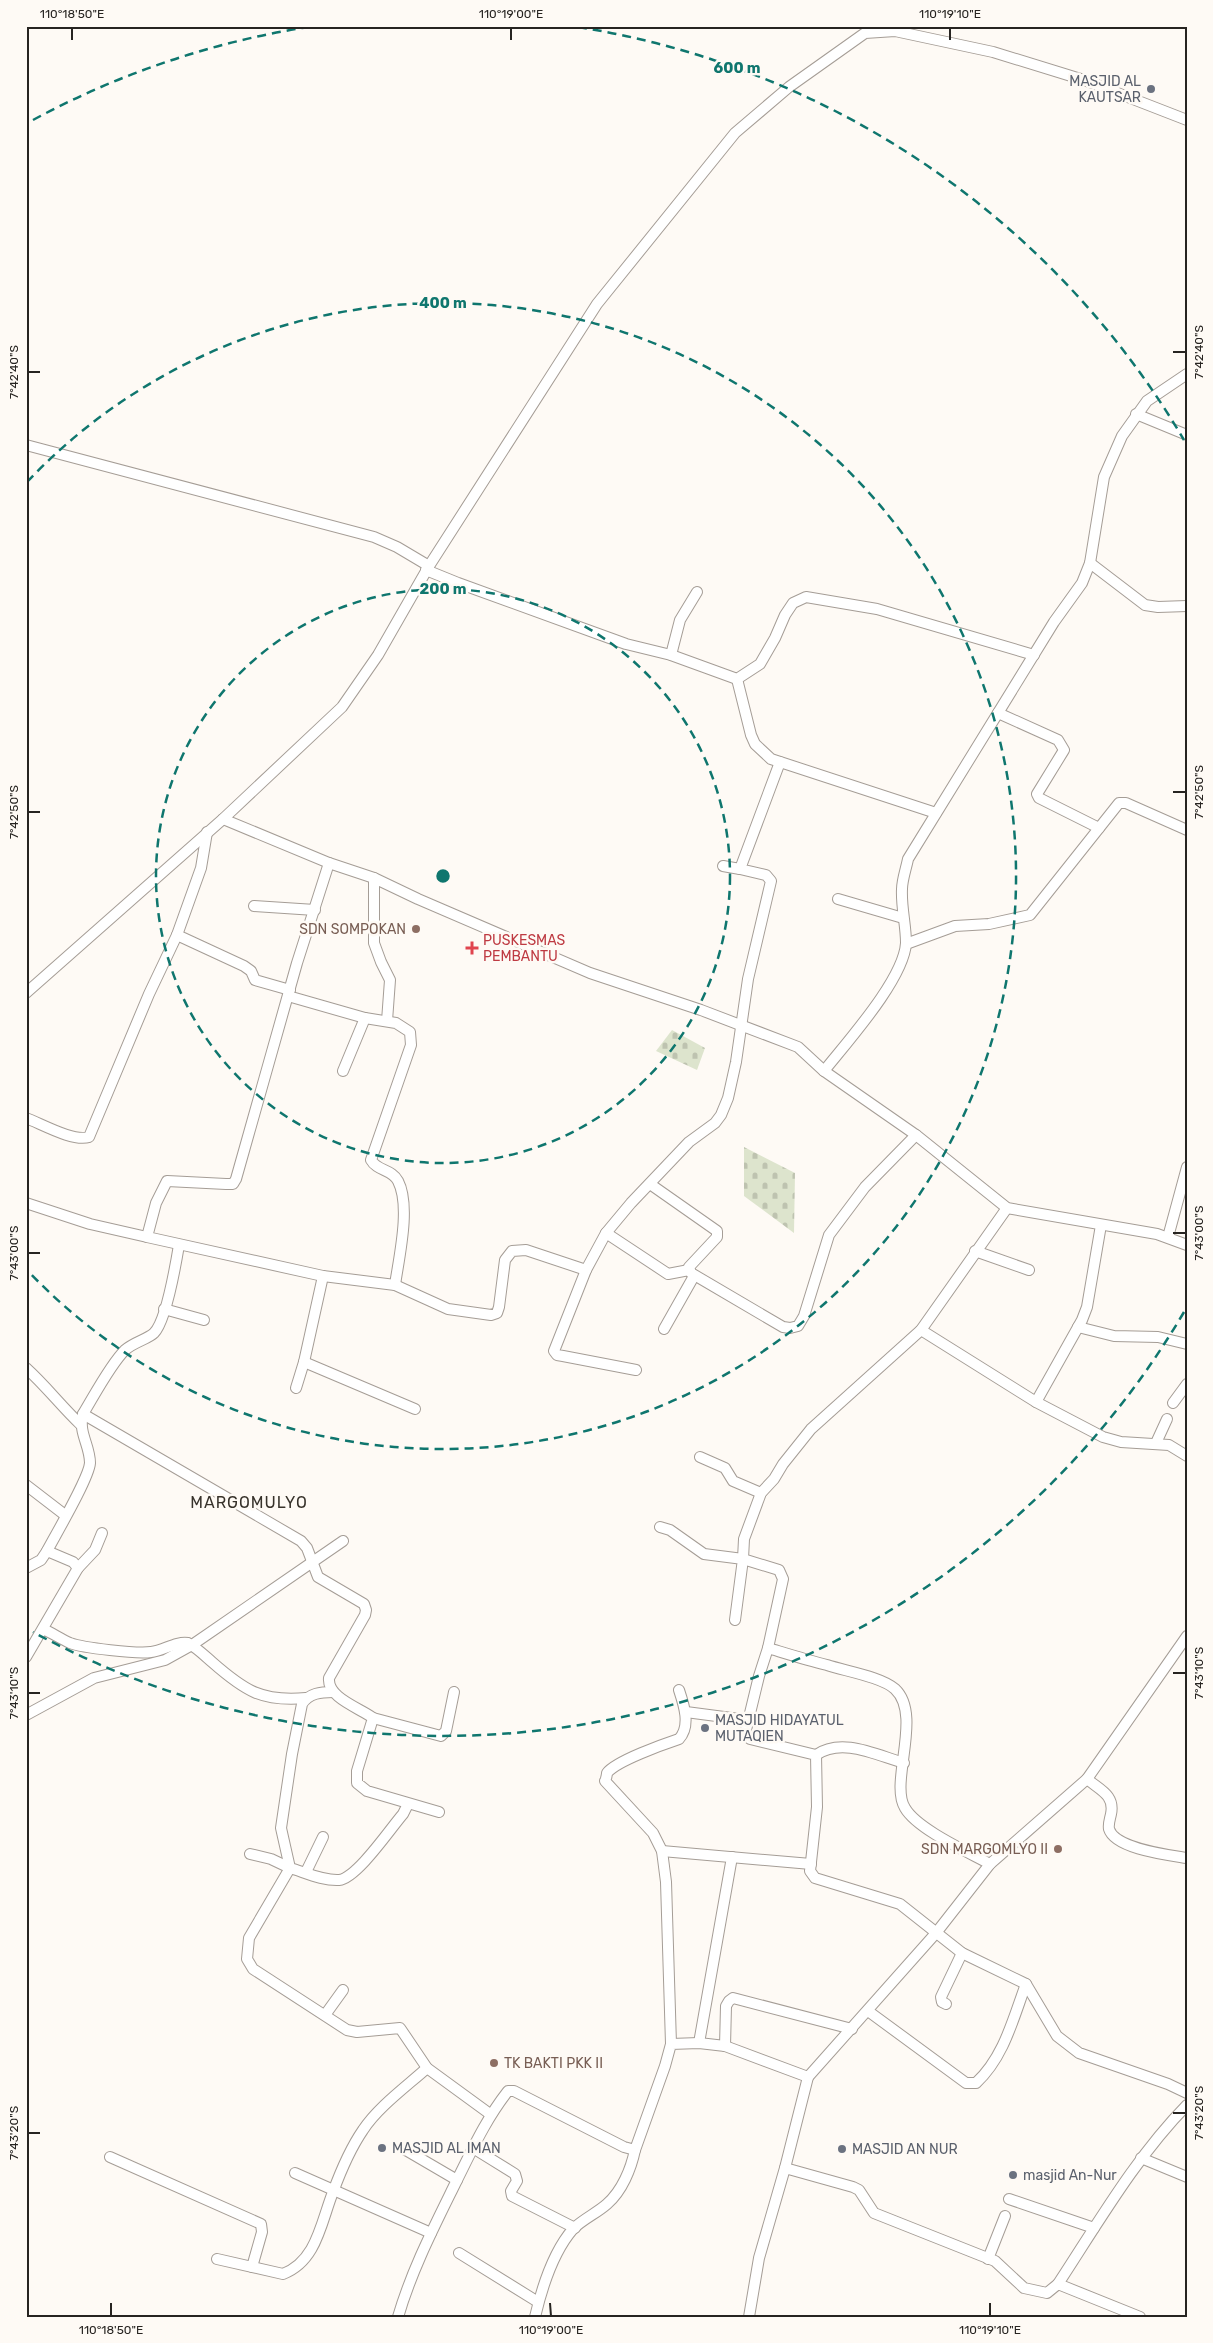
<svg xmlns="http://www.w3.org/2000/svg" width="1213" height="2343" viewBox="0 0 1213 2343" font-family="Rubik,sans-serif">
<defs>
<pattern id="cemetery-stones" width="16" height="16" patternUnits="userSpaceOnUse" patternTransform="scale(1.25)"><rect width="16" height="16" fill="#dde4cd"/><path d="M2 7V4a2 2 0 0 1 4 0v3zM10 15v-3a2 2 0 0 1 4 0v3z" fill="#bec3b0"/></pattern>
</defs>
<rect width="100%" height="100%" fill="#fefaf5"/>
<!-- cemetery -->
<g fill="url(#cemetery-stones)">
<path d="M672,1030L705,1048L697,1070L656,1051Z"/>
<path d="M744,1147L795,1173L794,1233L744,1196Z"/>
</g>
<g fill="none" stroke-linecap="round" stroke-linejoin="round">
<defs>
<g id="minor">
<path d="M1136,414L1187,435"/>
<path d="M26,445L374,537L397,547L429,566"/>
<path d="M1090,563L1145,605L1158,607L1187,606"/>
<path d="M426,570L458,583L626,644L671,655L737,679L760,664L775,638L785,615L793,603L806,597L877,609L1034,655"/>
<path d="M671,655L680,620L697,592"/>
<path d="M737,679L751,735L755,744L771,759L936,813"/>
<path d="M998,713L1058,740L1064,750L1037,794L1039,798L1099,828"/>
<path d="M223,819L329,863L374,878L418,899L590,973L701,1010L798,1047L824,1071L916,1135L1007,1208L1157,1234L1187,1245"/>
<path d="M329,863L297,963L236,1179L233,1184H226L167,1181L156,1203L147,1237L323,1276L395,1285L448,1309L491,1315L497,1313L499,1307L505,1260L512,1251L526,1250L586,1270L606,1233L631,1203L689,1142L715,1123L721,1115L728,1098L736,1062L748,979L771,881L766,875L740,869L780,762"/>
<path d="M723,866L740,869"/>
<path d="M374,878V943L381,962L390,980L387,1021"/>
<path d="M838,899L903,918"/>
<path d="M254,906L315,910"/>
<path d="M177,935L201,868L207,832"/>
<path d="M906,944L955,926L989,924L1030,915L1119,803H1126L1187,830"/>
<path d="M26,993L223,819L342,707L378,655L429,566L597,304L735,133L789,87L865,33L895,31L993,52L1084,80L1187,120"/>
<path d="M288,996L365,1018L396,1023L410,1032L411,1045L371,1160C377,1171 392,1169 398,1181C411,1206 399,1257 395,1285"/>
<path d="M343,1071L365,1018"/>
<path d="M824,1071C847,1042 904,979 906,943C906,925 901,907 902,889C902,880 906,869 908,859L1054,622L1082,583L1090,563L1104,477L1122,436L1147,401L1187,374"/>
<path d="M26,1118C42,1124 73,1142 89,1137L149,994L177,935L244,966L251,971L255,980L290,990"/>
<path d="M650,1184L717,1231V1237L689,1267L691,1273L783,1327L790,1328L798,1326L804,1316L829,1235L865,1187L916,1135"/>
<path d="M26,1203L90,1224L147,1237"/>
<path d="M1007,1208L921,1330L811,1429L783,1464L774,1479L761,1493L744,1539L743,1559L779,1570L783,1579L768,1648L759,1676L745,1734L750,1739L816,1755L817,1807L810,1871L815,1878L900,1904L962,1953L1026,1984L1057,2036L1079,2053L1168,2084L1187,2093"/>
<path d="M606,1233L668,1274L689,1270"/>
<path d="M1168,1237L1187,1167"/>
<path d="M975,1251L1029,1270"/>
<path d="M586,1270L554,1351L557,1355L563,1356L636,1370"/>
<path d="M164,1309L204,1320"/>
<path d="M1078,1327L1114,1336L1158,1337L1187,1344"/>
<path d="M664,1329L694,1276"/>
<path d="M921,1330L1036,1402L1103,1437L1121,1442L1169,1445L1187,1456"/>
<path d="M304,1362L415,1409"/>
<path d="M26,1368C46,1386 61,1406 80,1424"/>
<path d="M296,1388L304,1362L323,1276"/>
<path d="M1036,1402L1082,1320L1087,1307L1101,1225"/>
<path d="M1173,1403L1187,1384"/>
<path d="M83,1414L301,1541L307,1548L318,1577L364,1604L366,1610L365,1615L329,1678C327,1698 360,1708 373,1718L357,1771V1783L367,1791L439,1812"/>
<path d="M1156,1443L1167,1419"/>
<path d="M700,1457L725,1468L733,1481L761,1493"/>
<path d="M26,1485L65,1515"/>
<path d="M660,1527L670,1530L704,1554L743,1559L735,1620"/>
<path d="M47,1551L73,1562L78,1568"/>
<path d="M26,1568L41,1560L47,1551C56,1534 89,1478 90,1463C90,1445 78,1433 83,1414C94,1396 110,1365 125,1350C134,1342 148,1339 154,1333C166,1321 176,1263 179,1245"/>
<path d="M43,1629C52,1633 61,1639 70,1643C83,1648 137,1654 151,1652C163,1651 176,1641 188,1643C197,1648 205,1656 212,1662C245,1691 262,1702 306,1698"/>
<path d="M768,1648C788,1654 807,1660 827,1665C845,1671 882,1677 895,1689C923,1715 889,1783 905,1808C917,1829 968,1852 990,1864"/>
<path d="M26,1657L78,1568L95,1550L102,1533"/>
<path d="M686,1712L747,1720"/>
<path d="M26,1715L94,1678L165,1660L192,1645L343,1541"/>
<path d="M373,1718L441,1736L446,1731L454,1692"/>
<path d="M816,1755C842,1737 876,1755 904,1763"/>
<path d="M1087,1779C1100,1790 1115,1795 1111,1814C1110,1819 1108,1824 1109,1829C1115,1849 1169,1855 1187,1858"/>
<path d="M408,1804L403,1814C390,1829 357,1878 339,1880C323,1881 304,1872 290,1868L249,1938L247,1959L253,1969L347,2030L357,2032L400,2028L427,2068L490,2114"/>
<path d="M662,1851L811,1864"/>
<path d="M250,1854L271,1859L290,1868"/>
<path d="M290,1868L281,1828L292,1754L302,1704C309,1693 321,1692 333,1692"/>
<path d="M306,1872L323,1837"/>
<path d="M946,2004L942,2002L941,1997L962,1953"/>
<path d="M868,2011L966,2083H976C1004,2057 1013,2019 1026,1984"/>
<path d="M325,2015L343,1990"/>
<path d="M699,2043L732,1857"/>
<path d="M671,2044L666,1882L662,1851L653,1833L605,1781C606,1780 607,1774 607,1773C616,1761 664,1744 679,1739C691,1726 684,1705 679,1690"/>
<path d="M725,2046L726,2006L729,2001L733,1998L852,2029"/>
<path d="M473,2148L515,2174L517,2181L511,2191L512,2196L575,2228"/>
<path d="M404,2149L457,2180"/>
<path d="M110,2157L261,2224L262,2232L252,2267"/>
<path d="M1141,2158L1187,2177"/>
<path d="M785,2168L808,2077"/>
<path d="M295,2173L431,2233"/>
<path d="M1009,2199L1094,2228"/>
<path d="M459,2253L538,2302"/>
<path d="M217,2259L283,2274C317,2261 321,2222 333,2192C340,2173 352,2146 363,2130C378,2107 407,2086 427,2068"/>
<path d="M988,2259L1005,2216"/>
<path d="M1058,2284C1098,2223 1136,2157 1187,2105"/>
<path d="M398,2317C412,2269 435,2225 457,2180C473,2148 486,2119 508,2091H514L624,2147L635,2150L665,2066L671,2044L699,2043L725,2046L808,2077L936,1933L990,1864L1087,1779L1187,1636"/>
<path d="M535,2317C542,2287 553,2252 573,2229C583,2219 597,2213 607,2204C622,2191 631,2169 635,2150"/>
<path d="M749,2317L759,2258L785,2168L853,2187L859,2190L874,2213L995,2261L1024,2288L1047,2293L1058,2284L1140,2317"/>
</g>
</defs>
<!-- minor casing -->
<use href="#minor" stroke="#a59d96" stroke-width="12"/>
<!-- minor -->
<use href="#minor" stroke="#fff" stroke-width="10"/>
</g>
<!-- ticks -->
<path fill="none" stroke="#272421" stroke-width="2" d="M72,28V40M511,28V40M950,28V40M1173,352H1186M28,372H40M1173,792H1186M28,812H40M1173,1233H1186M28,1253H40M1173,1673H1186M28,1693H40M1173,2113H1186M28,2133H40M111,2303V2316M550,2303L551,2316M990,2303V2316"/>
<!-- distance rings -->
<g fill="none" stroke="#0f766e" stroke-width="2.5" stroke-dasharray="9 6">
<circle cx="443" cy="876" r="287"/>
<path d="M27 482A573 573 0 1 1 27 1270"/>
<path d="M1184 1312A860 860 0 0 1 33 1632M33 120A860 860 0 0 1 308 27M578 27A860 860 0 0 1 1184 440"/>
</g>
<!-- markers -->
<g fill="#6b7280" stroke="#fefaf5" stroke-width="2">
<circle cx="1151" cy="89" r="5"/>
<circle cx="705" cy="1728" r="5"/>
<circle cx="382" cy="2148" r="5"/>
<circle cx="842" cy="2149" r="5"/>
<circle cx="1013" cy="2175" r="5"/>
</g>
<g fill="#8d6e63" stroke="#fefaf5" stroke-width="2">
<circle cx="416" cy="929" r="5"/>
<circle cx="1058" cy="1849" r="5"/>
<circle cx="494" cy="2063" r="5"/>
</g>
<path fill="#e0444e" stroke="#fefaf5" stroke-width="2" d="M469.5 940.5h5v5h5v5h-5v5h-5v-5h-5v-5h5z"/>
<g text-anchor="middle" stroke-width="5" stroke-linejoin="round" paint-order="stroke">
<!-- worship labels -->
<g font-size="14" fill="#5b616d" stroke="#fefaf5" text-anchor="start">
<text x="1141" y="86" text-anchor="end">MASJID AL<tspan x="1141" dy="16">KAUTSAR</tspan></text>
<text x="715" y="1725">MASJID HIDAYATUL<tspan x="715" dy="16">MUTAQIEN</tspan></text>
<text x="392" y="2153">MASJID AL IMAN</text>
<text x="852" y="2154">MASJID AN NUR</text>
<text x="1023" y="2180">masjid An-Nur</text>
</g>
<!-- education labels -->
<g font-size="14" fill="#785e54" stroke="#fefaf5" text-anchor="end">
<text x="406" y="934">SDN SOMPOKAN</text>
<text x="1048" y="1854">SDN MARGOMLYO II</text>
<text x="504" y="2068" text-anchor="start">TK BAKTI PKK II</text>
</g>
<!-- health labels -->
<g font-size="14" fill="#be3a42" stroke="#fefaf5" text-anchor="start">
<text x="483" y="945">PUSKESMAS<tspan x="483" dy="16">PEMBANTU</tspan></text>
</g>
<!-- quarter labels -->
<g font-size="16" letter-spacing="1" fill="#37322b" stroke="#fefaf5">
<text x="249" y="1508">MARGOMULYO</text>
</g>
</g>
<circle cx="443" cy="876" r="8" fill="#0f766e" stroke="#fefaf5" stroke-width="2.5"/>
<g font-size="15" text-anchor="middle" font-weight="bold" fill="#0f766e" stroke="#fefaf5" stroke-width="5" stroke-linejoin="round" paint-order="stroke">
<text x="737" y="73">600 m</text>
<text x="443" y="308">400 m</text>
<text x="443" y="594">200 m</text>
</g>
<!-- border -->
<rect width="1213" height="2343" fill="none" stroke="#fefaf5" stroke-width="55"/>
<rect x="28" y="28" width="1158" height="2288" fill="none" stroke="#272421" stroke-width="2"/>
<g font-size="12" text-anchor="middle" fill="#272421">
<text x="72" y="18">110°18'50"E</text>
<text x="511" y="18">110°19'00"E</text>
<text x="950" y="18">110°19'10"E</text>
<text transform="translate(1199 352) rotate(-90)" y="4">7°42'40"S</text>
<text transform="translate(14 372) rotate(-90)" y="4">7°42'40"S</text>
<text transform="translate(1199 792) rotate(-90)" y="4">7°42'50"S</text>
<text transform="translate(14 812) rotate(-90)" y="4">7°42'50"S</text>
<text transform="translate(1199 1233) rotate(-90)" y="4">7°43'00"S</text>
<text transform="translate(14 1253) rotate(-90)" y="4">7°43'00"S</text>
<text transform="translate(1199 1673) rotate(-90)" y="4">7°43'10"S</text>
<text transform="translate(14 1693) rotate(-90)" y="4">7°43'10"S</text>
<text transform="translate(1199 2113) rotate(-90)" y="4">7°43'20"S</text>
<text transform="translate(14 2133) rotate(-90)" y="4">7°43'20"S</text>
<text x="111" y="2334">110°18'50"E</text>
<text x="551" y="2334">110°19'00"E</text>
<text x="990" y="2334">110°19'10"E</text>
</g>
</svg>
